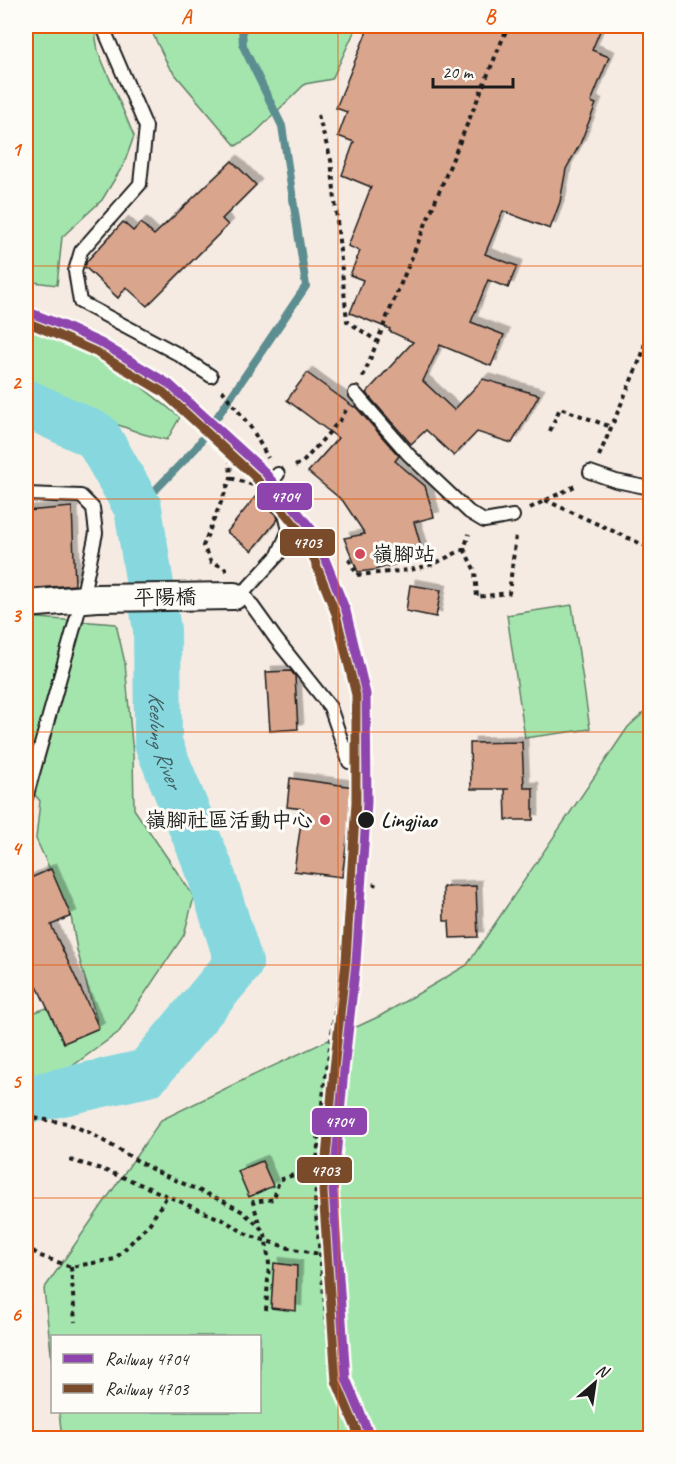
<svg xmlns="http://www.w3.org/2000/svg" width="676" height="1464" viewBox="0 0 676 1464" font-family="Caveat,'LXGW WenKai TC',sans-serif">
<defs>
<filter id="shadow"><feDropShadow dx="5.5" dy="-5.5" stdDeviation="0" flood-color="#0004"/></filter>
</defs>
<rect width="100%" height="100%" fill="#f6ebe2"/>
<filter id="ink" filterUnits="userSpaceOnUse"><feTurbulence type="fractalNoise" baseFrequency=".0167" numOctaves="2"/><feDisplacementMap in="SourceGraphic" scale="12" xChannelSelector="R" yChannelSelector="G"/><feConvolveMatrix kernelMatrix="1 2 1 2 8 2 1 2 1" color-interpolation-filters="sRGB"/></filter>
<g filter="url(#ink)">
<!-- green -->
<g fill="#a4e5ae" stroke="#608065" stroke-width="1.5">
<path d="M26,26H94L98,51L134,136L124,164L102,200L62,237L57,285L26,281Z"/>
<path d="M149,26H357L332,79L305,84L253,135L236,146L169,67Z"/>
<path d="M26,326L107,360L180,417L167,440L143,434L26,391Z"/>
<path d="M572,605L590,729L525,738L507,615Z"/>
<path d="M26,617L116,624L125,663L133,755L134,809L194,897L184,935L119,1032L64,1072L26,1080V1015L47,1008L99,1028L77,950L71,916L36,839L40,801L26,784Z"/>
<path d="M650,707V1438H62L59,1412H260V1336H52V1362L44,1289L161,1120L239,1082L380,1016L467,965L628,727Z"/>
</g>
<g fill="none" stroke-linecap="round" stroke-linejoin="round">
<!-- stream -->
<path stroke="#5c8d90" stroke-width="8" d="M138,508L196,448L306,286L282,126L243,46L242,26"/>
<!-- river -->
<path stroke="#87d8de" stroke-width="48" id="s1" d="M26,403L97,436L138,508L157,630L158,743L209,868L239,963L147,1073L26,1100"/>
</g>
<!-- building -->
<g fill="#d9a58d" stroke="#1c1c1c" stroke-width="1.5" filter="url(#shadow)">
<path d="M369,26H602L592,50L609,57L591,102L596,104L580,144L566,169L560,202L550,229L503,211L485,254L517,266L508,288L488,280L471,322L504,335L491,366L440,345L423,381L454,410L483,379L539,395L512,443L477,432L454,456L426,430L411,444L366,393L413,342L389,331L390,329L350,313L363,280L350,275L360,251L348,246L371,187L342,175L354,142L338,136L347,112L336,108Z"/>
<path d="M232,161L256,185L222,219L228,225L147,306L126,287L118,298L85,267L87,261L123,222L133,231L141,223L154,235Z"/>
<path d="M307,373L354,407L355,406L399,456L395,461L425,486L434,517L414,522L424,557L374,570L358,572L344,538L365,534L343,501L308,472L338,438L287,400Z"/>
<path d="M255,497L276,514L278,519L252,551L227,532Z"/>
<path d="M72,507L75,585L26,589V511Z"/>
<path d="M410,585L441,590L436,617L406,611Z"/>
<path d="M291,671L295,676L298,729L270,731L266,672Z"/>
<path d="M522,742L524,788H533V820H506L505,789H509H471L470,743Z"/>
<path d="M290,778L354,787L342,877L294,871L303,809L287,807Z"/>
<path d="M51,869L71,916L51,925L99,1028L64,1043L26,963V880Z"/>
<path d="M476,886L478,937L450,938L449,921H444L443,887Z"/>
<path d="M262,1161L273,1186L249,1197L238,1171Z"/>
<path d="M274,1263L297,1266L296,1311L271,1308Z"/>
</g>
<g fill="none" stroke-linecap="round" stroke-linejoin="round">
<defs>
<g id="lane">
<path d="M106,26L105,32L146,127L140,184L81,251L75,271L80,302L176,353L211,376"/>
<path d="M355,393L409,455L469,512L484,521L513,516"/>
<path d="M590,472L616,481L650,488"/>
<path d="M26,494L81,496L93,508L96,533L82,599L26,798"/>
<path d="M243,593L276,639L330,707L349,762"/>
<path d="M235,595L243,593L278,555L289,530L284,510L274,492L272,481L278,474"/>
</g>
<path id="street" d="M26,604L97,598L234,596"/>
</defs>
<!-- lane casing -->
<use href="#lane" stroke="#1c1c1c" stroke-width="16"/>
<!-- street casing -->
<use href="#street" stroke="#1c1c1c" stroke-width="30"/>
<!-- path -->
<g stroke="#1c1c1c" stroke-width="4" stroke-dasharray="4.5 4.5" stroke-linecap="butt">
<path d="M318,115L331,160L347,321L377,341"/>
<path d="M363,377L387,317L508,26"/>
<path d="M222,390L252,429L268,458"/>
<path d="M550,431L560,408L611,427"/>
<path d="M599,456L642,355L650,323"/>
<path d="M295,466L303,462L341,419L346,410"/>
<path d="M231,478L253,485"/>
<path d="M545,500L650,548"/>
<path d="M530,508L577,485"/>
<path d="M464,549L475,571L477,597L509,593L516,535"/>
<path d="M348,560L350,561L357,575L410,570L434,564L464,549L469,534"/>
<path d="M227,571L224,567L211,562L203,546L231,478L229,444"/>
<path d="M354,779L357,788L355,844L351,876L346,958L336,1004L319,1125L315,1205L332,1376L359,1438"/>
<path d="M374,886L375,883"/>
<path d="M26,1117L67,1123L90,1133L157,1172L223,1201L243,1212L260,1227"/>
<path d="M70,1160L98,1168L128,1179L225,1221L248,1235L289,1248L319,1254"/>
<path d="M26,1245L38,1255L71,1267L115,1259L150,1223L167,1196"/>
<path d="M71,1267L75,1322"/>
<path d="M266,1310L269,1264L265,1234L260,1227L253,1202L274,1199L279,1180L317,1167"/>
</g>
<!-- lane -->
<use href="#lane" stroke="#fdfcf7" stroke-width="12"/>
<!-- street -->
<use href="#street" stroke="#fdfcf7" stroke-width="26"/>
<defs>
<path id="rail-1" d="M26,311L64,326L101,343L169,384L262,469L314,532L346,611L366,694L367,802L356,962L344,1070L333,1190L346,1379L371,1438"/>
<path id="rail-2" d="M26,322L60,336L96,352L163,392L254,476L305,537L336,614L356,695V802L346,961L334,1069L323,1191L336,1381L360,1438"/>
</defs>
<!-- rail-1 casing -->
<use href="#rail-1" stroke="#fdfcf7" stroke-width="14"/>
<!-- rail-2 casing -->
<use href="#rail-2" stroke="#fdfcf7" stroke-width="14"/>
<!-- rail-1 -->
<use href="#rail-1" stroke="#8e44ad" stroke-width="9"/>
<!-- rail-2 -->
<use href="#rail-2" stroke="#7a4b2a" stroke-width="9"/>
</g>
</g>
<!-- grid -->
<path fill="none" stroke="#e8590c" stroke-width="1.5" stroke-opacity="0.55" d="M338,26V1438M26,266H650M26,499H650M26,732H650M26,965H650M26,1198H650"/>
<!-- markers -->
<g fill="#d1495b" stroke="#fdfcf7" stroke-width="2">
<circle cx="360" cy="554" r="6"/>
<circle cx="325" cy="820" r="6"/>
</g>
<circle fill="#1c1c1c" stroke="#fdfcf7" stroke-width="2" cx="366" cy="820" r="9"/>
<g text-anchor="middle" stroke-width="6" stroke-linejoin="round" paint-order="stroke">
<!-- poi labels -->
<g font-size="21" fill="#1c1c1c" stroke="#fdfcf7" text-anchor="start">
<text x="372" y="561">嶺腳站</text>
<text x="313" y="827" text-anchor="end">嶺腳社區活動中心</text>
</g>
<!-- street labels -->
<g font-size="21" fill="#1c1c1c" stroke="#fdfcf7">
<text transform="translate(165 597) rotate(-1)" y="7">平陽橋</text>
</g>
<!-- stop labels -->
<g font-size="21" font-weight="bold" fill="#1c1c1c" stroke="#fdfcf7" text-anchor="start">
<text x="381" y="827">Lingjiao</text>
</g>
<!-- water labels -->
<g font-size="22" font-style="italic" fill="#415e60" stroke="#fdfcf7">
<text dy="8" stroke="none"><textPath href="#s1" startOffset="396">Keelung River</textPath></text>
</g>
</g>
<g stroke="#fdfcf7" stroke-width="2">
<rect x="256" y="482" width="57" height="29" rx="6" fill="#8e44ad"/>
<rect x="279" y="528" width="57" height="29" rx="6" fill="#7a4b2a"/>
<rect x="311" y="1107" width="57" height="29" rx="6" fill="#8e44ad"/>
<rect x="296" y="1156" width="57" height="28" rx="6" fill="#7a4b2a"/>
</g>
<g font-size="16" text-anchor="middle" font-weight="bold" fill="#fff">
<text x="285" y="502">4704</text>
<text x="307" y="548">4703</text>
<text x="339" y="1127">4704</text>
<text x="325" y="1176">4703</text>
</g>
<!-- margin -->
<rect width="676" height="1464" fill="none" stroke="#fdfcf7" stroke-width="66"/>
<!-- legend -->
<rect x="51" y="1335" width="210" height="78" fill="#fdfcf7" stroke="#a3a29f" stroke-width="1.5"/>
<rect x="63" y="1354" width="30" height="9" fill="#8e44ad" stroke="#a3a29f" stroke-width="1.5"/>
<text x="105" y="1365" font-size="18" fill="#1c1c1c">Railway 4704</text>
<rect x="63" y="1384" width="30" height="9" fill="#7a4b2a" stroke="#a3a29f" stroke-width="1.5"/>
<text x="105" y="1395" font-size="18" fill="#1c1c1c">Railway 4703</text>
<!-- north arrow -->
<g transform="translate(595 1383) rotate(29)" stroke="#fdfcf7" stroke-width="4.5" paint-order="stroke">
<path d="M0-4.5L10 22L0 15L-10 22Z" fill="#1c1c1c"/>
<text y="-9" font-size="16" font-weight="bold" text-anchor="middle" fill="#1c1c1c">N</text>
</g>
<!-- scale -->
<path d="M433 78v9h80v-9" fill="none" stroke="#1c1c1c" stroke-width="3"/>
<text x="442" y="78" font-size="18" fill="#1c1c1c" stroke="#fdfcf7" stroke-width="4.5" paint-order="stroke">20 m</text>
<rect x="33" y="33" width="610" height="1398" fill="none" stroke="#e8590c" stroke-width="2"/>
<g font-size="20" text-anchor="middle" font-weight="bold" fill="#e8590c">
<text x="186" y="23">A</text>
<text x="490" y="23">B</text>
<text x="16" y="156">1</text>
<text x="16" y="389">2</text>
<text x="16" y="622">3</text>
<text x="16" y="855">4</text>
<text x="16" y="1088">5</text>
<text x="16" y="1321">6</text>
</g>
</svg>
